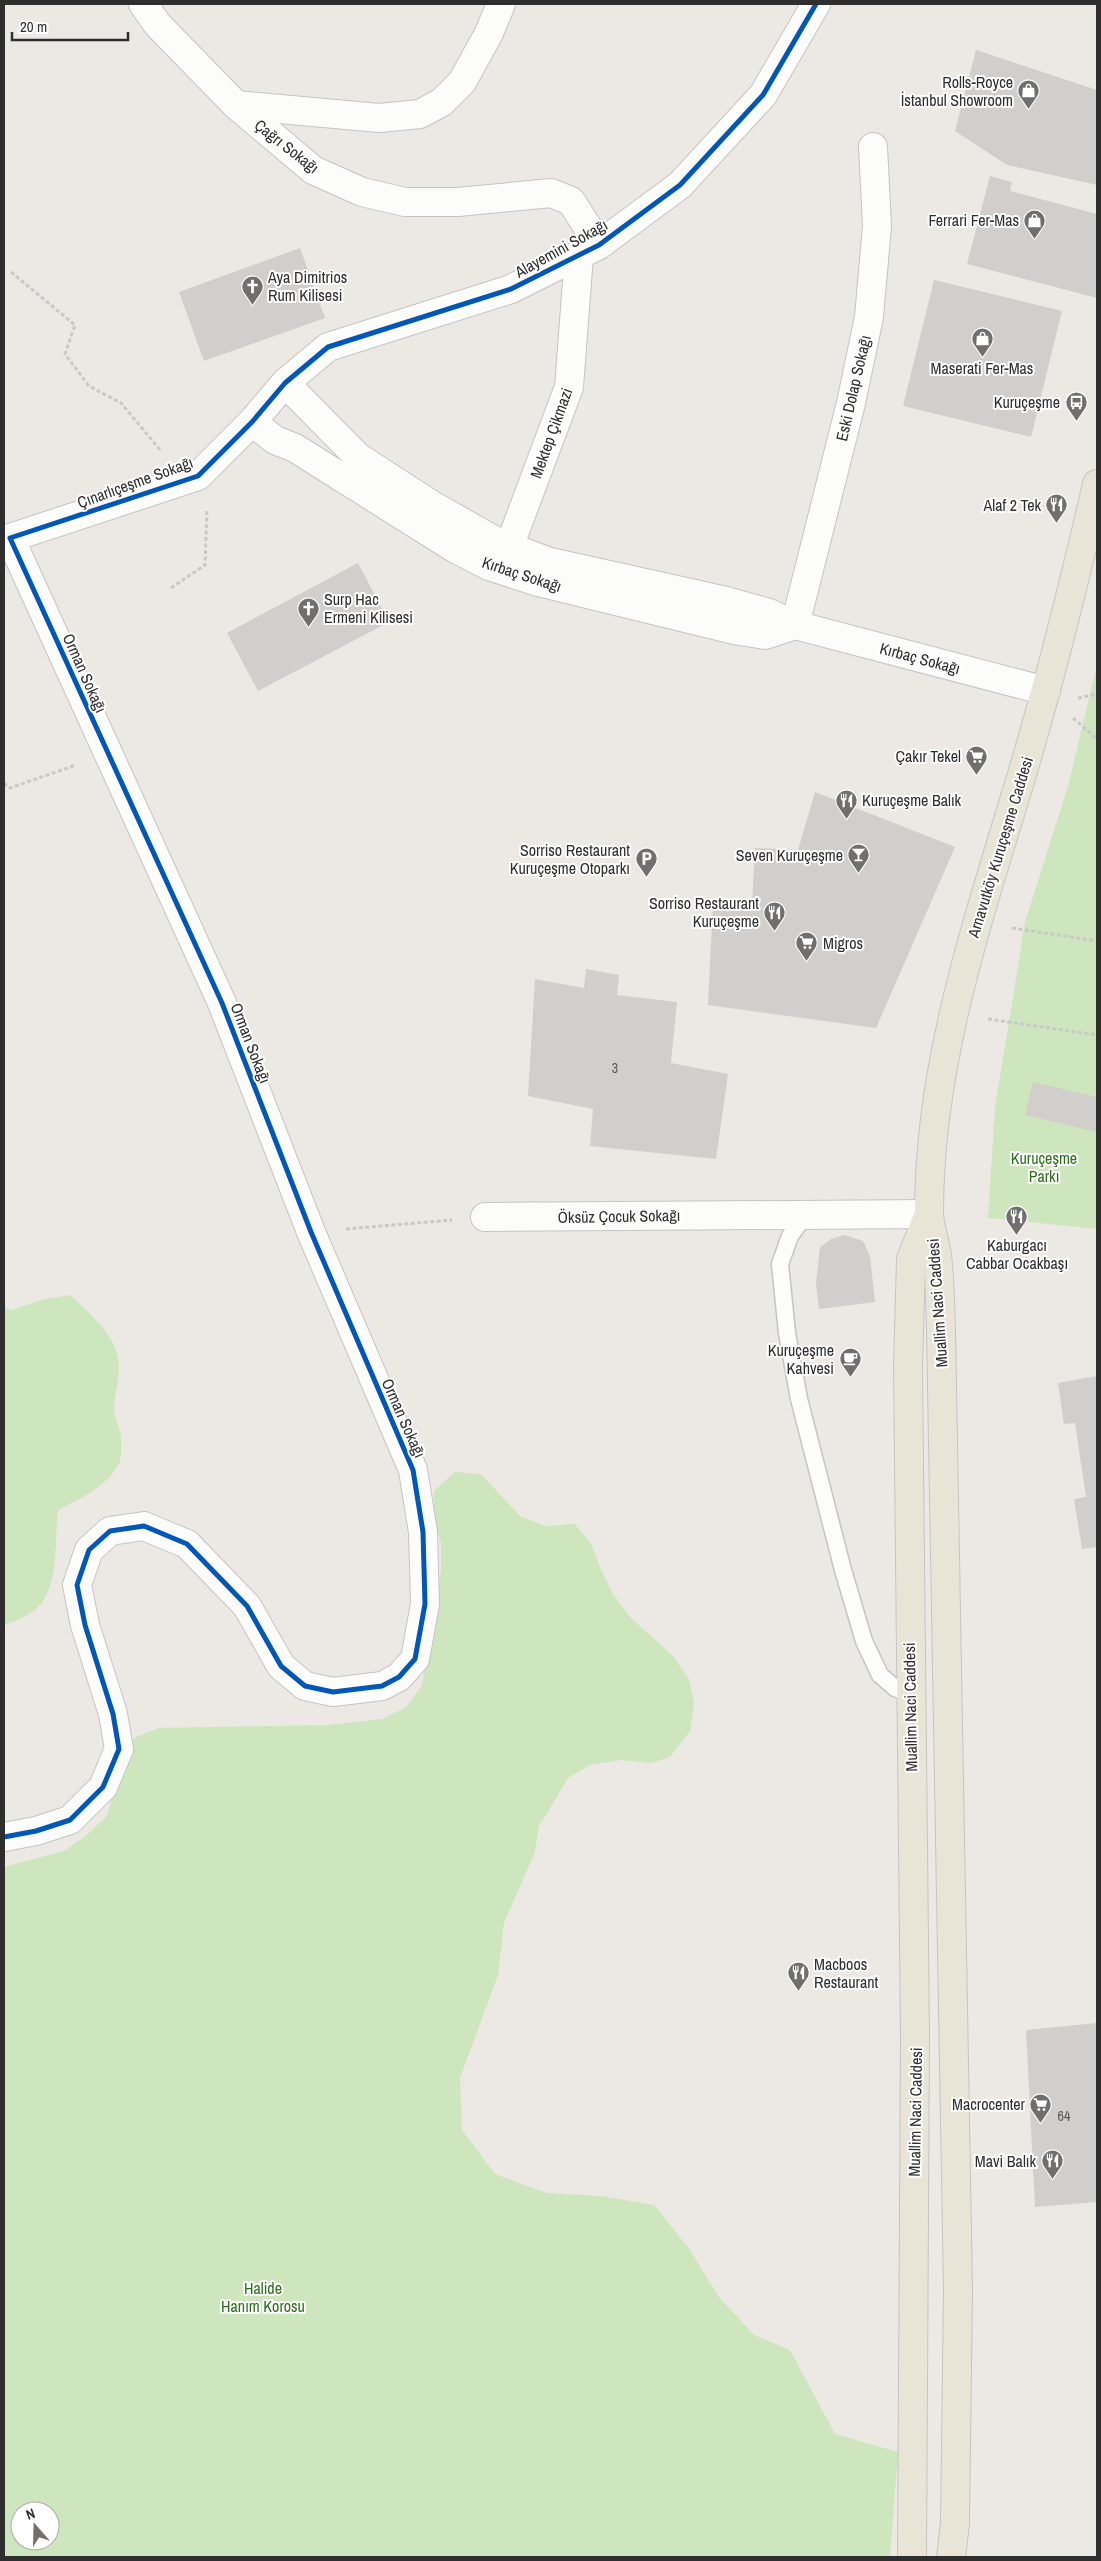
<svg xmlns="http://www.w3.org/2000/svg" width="1101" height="2561" viewBox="0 0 1101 2561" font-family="'Archivo Narrow',sans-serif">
<rect width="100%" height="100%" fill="#ece8e4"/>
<!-- green -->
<g fill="#cee6be" fill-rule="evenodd">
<path d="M1097,665V1229L988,1218L995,1108L1025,922L1068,786Z"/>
<path d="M70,1295C86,1310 115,1334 118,1358C121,1374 115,1391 114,1407C114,1417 120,1427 121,1437C121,1444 122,1458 119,1464C107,1486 80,1499 58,1510C54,1542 61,1596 29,1614C21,1619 12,1622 4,1625V1308L12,1310L41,1300Z"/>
<path d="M455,1472L481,1474L520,1516L546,1526L575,1524L591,1544L601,1570L614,1596L631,1618L672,1655L689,1679L694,1705L690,1731L670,1757L651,1763L621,1760L590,1765L568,1778L539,1826L535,1852L504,1923L498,1975L460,2078L462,2130L495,2174L547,2193L601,2196L654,2205L690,2250L718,2296L754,2335L790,2350L835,2434L898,2452L890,2557H4V1867L64,1851L87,1835L107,1816L121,1763L134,1738L159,1728L328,1725L383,1719L406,1707L422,1685L441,1570V1543L434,1518V1491ZM20,2511H50V2541H20Z"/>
</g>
<!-- building -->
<g fill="#d1cecb">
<path d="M976,50L1097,90V185L1007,165L955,131Z"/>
<path d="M990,176L1012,182L1010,191L1097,214V298L967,264Z"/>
<path d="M300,248L325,318L204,361L179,292Z"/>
<path d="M934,280L1062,311L1031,437L903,406Z"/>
<path d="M358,563L389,622L258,691L227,633Z"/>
<path d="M815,792L955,847L876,1028L708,1005L713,902L752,905L755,848L798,850Z"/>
<path d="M586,969L619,975L617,995L677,1002L671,1063L728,1074L716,1159L590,1146L593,1109L528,1096L535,979L584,988Z"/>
<path d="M1033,1082L1097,1097V1132L1025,1115Z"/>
<path d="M845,1235L863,1241L870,1256L875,1302L819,1309L816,1283L820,1247L831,1239Z"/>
<path d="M1097,1376V1547L1082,1549L1074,1499L1086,1497L1075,1423L1064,1424L1058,1383Z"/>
<path d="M1097,2023V2202L1035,2207L1026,2030Z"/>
</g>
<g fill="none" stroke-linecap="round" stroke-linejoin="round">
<defs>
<path id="lane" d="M806,1214L790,1236L780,1264L787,1333L799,1399L843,1570L864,1641L880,1675L895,1688L910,1694"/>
<g id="street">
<path d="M236,105L379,118L420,114L442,102L462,82L489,33L501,4"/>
<path d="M599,245L680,185L763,95L816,4"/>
<path d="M509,547L569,387L579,256"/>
<path d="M795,625L851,403L869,317L877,226L873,147"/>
<path d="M485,1217L929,1214"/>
<path d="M4,1837L36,1831L70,1820L103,1787L119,1749L113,1714L85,1625L77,1585L89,1550L110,1531L144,1526L187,1544L247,1606L281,1666L305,1686L333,1692L382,1686L399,1677L415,1659L425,1604L423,1532L413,1470L311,1232L222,1003L10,538L198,476L252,422"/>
</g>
<g id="secondary">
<path d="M143,4L158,25L236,105L313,170L362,192L405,202H458L551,193L571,201L599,245L511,289L328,347L285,383L252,422L275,440L295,448L454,548L489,566L538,582L734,630L765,635L795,625"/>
<path d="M285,383L358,457L432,505L499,543L550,562L726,601L769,613L795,625L1046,691"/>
</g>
<g id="primary">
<path d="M912,2557L915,2038L908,1366L911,1259L929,1214"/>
<path d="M951,2557L955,2523L958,2290L941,1329C940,1305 940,1279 937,1255C935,1241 929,1226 929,1212C929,1059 980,915 1023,771C1051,676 1075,580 1097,484"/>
</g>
</defs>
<!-- lane casing -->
<use href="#lane" stroke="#c5c4c5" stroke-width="19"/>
<!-- street casing -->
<use href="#street" stroke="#c5c4c5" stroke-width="30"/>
<!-- secondary casing -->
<use href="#secondary" stroke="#c5c4c5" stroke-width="30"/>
<!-- primary casing -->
<use href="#primary" stroke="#c6c5c4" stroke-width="30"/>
<!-- path -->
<g stroke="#c9c9c8" stroke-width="3" stroke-dasharray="4 2.5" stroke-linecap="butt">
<path d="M11,272L75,325L65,354L89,386L121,403L162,452"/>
<path d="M171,588L205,565L207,510"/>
<path d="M1078,698L1097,694"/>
<path d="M1073,718L1097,739"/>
<path d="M4,783L10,788L76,765"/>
<path d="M1012,928L1097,941"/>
<path d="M988,1019L1097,1035"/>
<path d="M346,1229L452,1220"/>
</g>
<!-- lane -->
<use href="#lane" stroke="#fcfcfb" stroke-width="16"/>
<!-- street -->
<use href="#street" stroke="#fcfcfb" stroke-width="28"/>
<!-- secondary -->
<use href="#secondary" stroke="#fcfcfb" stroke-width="28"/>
<!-- primary -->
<use href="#primary" stroke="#e8e4d6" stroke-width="28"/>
<defs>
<path id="cycleway" d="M4,1837L36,1831L70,1820L103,1787L119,1749L113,1714L85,1625L77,1585L89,1550L110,1531L144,1526L187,1544L247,1606L281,1666L305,1686L333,1692L382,1686L399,1677L415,1659L425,1604L423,1532L413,1470L311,1232L222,1003L10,538L198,476L252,422L285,383L328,347L511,289L599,245L680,185L763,95L816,4"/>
</defs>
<!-- cycleway casing -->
<use href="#cycleway" stroke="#fff" stroke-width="8"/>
<!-- cycleway -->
<use href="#cycleway" stroke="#0057b8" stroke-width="5"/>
</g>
<!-- icons -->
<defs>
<symbol id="shop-pin" viewBox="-11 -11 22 30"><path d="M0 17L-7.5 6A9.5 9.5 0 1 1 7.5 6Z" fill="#706f6e" stroke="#fff"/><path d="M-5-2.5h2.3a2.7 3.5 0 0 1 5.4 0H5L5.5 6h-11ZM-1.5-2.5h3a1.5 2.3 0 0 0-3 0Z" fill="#fff"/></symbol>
<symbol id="church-pin" viewBox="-11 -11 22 30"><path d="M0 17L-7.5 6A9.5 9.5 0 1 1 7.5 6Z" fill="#706f6e" stroke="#fff"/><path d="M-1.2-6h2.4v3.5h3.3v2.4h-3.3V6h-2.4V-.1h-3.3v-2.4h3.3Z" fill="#fff"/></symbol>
<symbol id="bus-pin" viewBox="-11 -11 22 30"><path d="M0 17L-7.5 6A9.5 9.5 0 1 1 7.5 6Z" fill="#706f6e" stroke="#fff"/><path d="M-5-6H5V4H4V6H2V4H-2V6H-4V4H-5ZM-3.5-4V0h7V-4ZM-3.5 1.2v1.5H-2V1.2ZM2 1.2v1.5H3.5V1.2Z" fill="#fff"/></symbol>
<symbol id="restaurant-pin" viewBox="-11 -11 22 30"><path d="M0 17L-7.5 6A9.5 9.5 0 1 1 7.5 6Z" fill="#706f6e" stroke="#fff"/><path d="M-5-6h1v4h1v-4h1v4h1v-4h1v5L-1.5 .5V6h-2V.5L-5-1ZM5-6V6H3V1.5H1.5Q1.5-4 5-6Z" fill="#fff"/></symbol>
<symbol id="supermarket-pin" viewBox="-11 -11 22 30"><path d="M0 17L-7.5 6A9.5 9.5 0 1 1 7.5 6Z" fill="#706f6e" stroke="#fff"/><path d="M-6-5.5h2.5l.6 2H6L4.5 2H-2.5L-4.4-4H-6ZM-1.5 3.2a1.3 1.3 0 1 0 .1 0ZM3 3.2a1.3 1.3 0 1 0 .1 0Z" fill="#fff"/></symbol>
<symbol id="bar-pin" viewBox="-11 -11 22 30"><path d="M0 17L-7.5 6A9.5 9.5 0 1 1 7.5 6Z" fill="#706f6e" stroke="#fff"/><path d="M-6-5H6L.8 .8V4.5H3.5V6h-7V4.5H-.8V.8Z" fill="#fff"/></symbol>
<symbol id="parking-pin" viewBox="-11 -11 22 30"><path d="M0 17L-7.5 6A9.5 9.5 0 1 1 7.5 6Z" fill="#706f6e" stroke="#fff"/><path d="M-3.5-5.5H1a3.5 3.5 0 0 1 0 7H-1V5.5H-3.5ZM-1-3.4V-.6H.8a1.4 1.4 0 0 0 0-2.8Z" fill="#fff"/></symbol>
<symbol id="cafe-pin" viewBox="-11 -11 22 30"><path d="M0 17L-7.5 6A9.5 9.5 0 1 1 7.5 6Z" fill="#706f6e" stroke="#fff"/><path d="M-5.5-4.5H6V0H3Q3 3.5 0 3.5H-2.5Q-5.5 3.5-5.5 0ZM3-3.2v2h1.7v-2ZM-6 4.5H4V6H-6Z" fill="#fff"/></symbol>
</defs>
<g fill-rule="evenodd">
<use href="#shop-pin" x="1016" y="78" width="25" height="34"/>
<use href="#shop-pin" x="1022" y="208" width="25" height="34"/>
<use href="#church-pin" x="240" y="274" width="25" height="34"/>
<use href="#shop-pin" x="970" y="326" width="25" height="34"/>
<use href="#bus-pin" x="1064" y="390" width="25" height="34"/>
<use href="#restaurant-pin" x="1044" y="492" width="25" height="34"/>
<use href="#church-pin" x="296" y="596" width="25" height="34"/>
<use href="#supermarket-pin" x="964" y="744" width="25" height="34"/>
<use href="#restaurant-pin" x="834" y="788" width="25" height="34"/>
<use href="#bar-pin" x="846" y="842" width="25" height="34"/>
<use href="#parking-pin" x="634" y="846" width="25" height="34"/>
<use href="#restaurant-pin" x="762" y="900" width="25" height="34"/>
<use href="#supermarket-pin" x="794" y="930" width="25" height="34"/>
<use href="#restaurant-pin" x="1004" y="1204" width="25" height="34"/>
<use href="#cafe-pin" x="838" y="1346" width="25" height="34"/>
<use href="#restaurant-pin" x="786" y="1960" width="25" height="34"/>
<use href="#supermarket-pin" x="1028" y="2092" width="25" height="34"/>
<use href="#restaurant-pin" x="1040" y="2148" width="25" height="34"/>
</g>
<g text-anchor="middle" stroke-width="4" stroke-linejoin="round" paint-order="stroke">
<!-- number labels -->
<g font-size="14" fill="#585857">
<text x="615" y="1073">3</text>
<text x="1064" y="2121">64</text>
</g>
<!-- poi labels -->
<g font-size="16" fill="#2e2e2e" stroke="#fff" text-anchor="end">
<text x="1013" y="88">Rolls-Royce<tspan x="1013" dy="18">İstanbul Showroom</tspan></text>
<text x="1019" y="226">Ferrari Fer-Mas</text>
<text x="268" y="283" text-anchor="start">Aya Dimitrios<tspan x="268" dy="18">Rum Kilisesi</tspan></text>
<text x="982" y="374" text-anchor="middle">Maserati Fer-Mas</text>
<text x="1060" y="408">Kuruçeşme</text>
<text x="1041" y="511">Alaf 2 Tek</text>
<text x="324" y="605" text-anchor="start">Surp Hac<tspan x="324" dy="18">Ermeni Kilisesi</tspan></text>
<text x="961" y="762">Çakır Tekel</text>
<text x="862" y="806" text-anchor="start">Kuruçeşme Balık</text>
<text x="630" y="856">Sorriso Restaurant<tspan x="630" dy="18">Kuruçeşme Otoparkı</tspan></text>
<text x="843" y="861">Seven Kuruçeşme</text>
<text x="759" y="909">Sorriso Restaurant<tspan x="759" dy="18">Kuruçeşme</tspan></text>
<text x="823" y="949" text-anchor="start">Migros</text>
<text x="1017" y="1251" text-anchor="middle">Kaburgacı<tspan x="1017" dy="18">Cabbar Ocakbaşı</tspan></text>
<text x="834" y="1356">Kuruçeşme<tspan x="834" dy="18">Kahvesi</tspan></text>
<text x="814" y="1970" text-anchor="start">Macboos<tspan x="814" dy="18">Restaurant</tspan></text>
<text x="1025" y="2110">Macrocenter</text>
<text x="1036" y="2167">Mavi Balık</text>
</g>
<!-- street labels -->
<g font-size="16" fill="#2e2e2e" stroke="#fff">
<text transform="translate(287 146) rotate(38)" y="6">Çağrı Sokağı</text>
<text transform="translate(561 248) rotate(-29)" y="6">Alayemini Sokağı</text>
<text transform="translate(853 388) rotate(-77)" y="6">Eski Dolap Sokağı</text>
<text transform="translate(551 433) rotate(-70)" y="6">Mektep Çikmazi</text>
<text transform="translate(135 482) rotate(-20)" y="6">Çınarlıçeşme Sokağı</text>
<text transform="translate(522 574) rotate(18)" y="6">Kırbaç Sokağı</text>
<text transform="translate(920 658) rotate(15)" y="6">Kırbaç Sokağı</text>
<text transform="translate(85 673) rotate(66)" y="6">Orman Sokağı</text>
<text transform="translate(1000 847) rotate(-73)" y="6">Arnavutköy Kuruçeşme Caddesi</text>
<text transform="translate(251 1043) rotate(69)" y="6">Orman Sokağı</text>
<text transform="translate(619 1216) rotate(-1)" y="6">Öksüz Çocuk Sokağı</text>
<text transform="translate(937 1303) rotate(-94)" y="6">Muallim Naci Caddesi</text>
<text transform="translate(404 1418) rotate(66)" y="6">Orman Sokağı</text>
<text transform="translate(910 1707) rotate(-91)" y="6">Muallim Naci Caddesi</text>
<text transform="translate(915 2112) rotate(-89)" y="6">Muallim Naci Caddesi</text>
</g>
<!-- park labels -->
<g font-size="16" fill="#2c6e1b" stroke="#fff">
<text x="1044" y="1164">Kuruçeşme<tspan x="1044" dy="18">Parkı</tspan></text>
<text x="263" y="2294">Halide<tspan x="263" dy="18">Hanım Korosu</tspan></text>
</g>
</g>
<!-- border -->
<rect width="1101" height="2561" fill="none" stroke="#2e2e2e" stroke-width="10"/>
<!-- north arrow -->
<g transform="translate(35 2526) rotate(340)"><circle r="24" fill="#ffffff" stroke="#ababab"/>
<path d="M0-4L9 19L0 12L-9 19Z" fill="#706f6e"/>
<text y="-8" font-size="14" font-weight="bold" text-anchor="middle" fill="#2e2e2e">N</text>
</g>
<!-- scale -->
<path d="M12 32v8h116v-8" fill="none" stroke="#2e2e2e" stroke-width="2.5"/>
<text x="20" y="32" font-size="15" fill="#2e2e2e" stroke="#ffffff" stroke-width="4" paint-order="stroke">20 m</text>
</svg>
